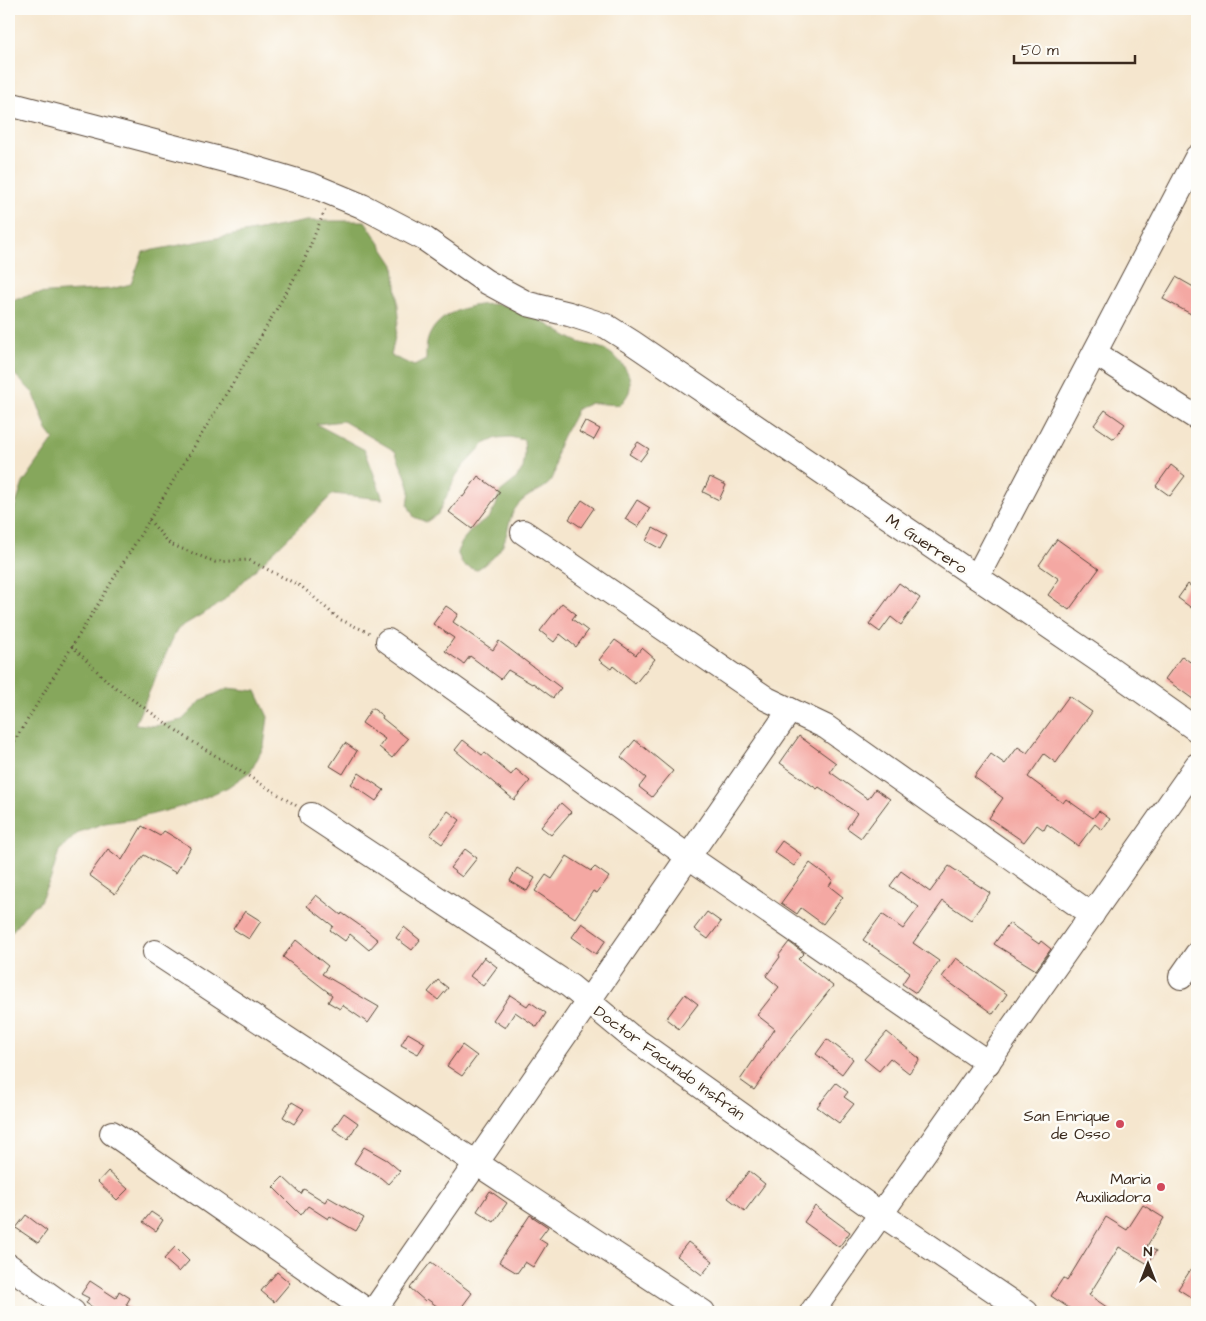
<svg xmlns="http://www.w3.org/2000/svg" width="1206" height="1321" viewBox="0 0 1206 1321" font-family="'Architects Daughter',sans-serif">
<rect width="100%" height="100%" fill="#fdfcf7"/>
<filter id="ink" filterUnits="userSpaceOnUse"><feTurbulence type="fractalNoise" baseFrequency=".02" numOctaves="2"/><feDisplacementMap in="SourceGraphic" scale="10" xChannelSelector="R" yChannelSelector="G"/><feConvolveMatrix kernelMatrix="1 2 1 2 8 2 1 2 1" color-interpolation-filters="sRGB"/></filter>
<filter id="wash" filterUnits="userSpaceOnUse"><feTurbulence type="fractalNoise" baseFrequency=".0096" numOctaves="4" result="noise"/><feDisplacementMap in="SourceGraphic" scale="20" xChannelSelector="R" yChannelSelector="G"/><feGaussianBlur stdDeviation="1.12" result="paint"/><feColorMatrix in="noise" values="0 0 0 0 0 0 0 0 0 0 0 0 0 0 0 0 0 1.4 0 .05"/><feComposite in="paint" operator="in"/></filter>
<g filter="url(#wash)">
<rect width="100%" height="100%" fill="#f5e6ce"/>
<!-- forest -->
<path fill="#86a75b" stroke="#60683c" d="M307,221H365L394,265L399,317L391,356L401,360L414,366L426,360C426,350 426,342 430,334C442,308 486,299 511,307C533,313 552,328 572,339C581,344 591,345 601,348C617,355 635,373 629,392C627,397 623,401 620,405L591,403L577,409C572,422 562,434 558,448C555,456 557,466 554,475C549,490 532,491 522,501C509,512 510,525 505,539C500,554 489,562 476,570L463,565L457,552L463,540L472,529L489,518L496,506L500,492L515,480L523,468L525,454L524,440L510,437L497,438L484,444L464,465L456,476L438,514L426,522L414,517L408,505L410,491L406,477L395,451L343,421L316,424L365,450L383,499L333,494L221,603L177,629L135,724L155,726L182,720L202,700L228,688L256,691L268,717L264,746L251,771L228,787L188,805L134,819L105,823L79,832L59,851L51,878L39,903L33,906L9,935V525L23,483L54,439L47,430L34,394L9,369V302L33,294L111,289L131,284L143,252Z"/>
<g id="blocks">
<!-- building -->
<g fill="#f4a8a3">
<path d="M1176,277L1197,289V302L1191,314L1163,299Z"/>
<path d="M1105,410L1125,424L1114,439L1094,425Z"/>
<path d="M585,421L600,429L594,440L579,432Z"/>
<path d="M638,442L649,449L640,461L629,454Z"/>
<path d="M1171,465L1185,476L1170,496L1156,486Z"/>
<path d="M478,476L500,492L472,529L449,512L461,496L463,497Z"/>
<path d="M710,477L726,485L719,500L703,492Z"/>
<path d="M582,500L594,508L581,527L569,519Z"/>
<path d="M637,500L650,508L638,527L625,519Z"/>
<path d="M653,528L668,536L661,549L646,541Z"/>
<path d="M1057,539L1099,569L1069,610L1048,595L1059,579L1039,565Z"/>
<path d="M899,583L920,598L901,625L891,617L880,632L869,624Z"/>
<path d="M1188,584L1197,591V612L1178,598Z"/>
<path d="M562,603L576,614L572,619L588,631L576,647L560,634L554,642L540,631Z"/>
<path d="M446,606L458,614L453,622L493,650L499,641L561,688L553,698L533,683L532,684L508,670L501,679L470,656L464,664L445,651L454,638L433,624Z"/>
<path d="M615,640L636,655L642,648L655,659L635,684L613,666L611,669L599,660Z"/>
<path d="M1182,656L1197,667V702L1165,679Z"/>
<path d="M1069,696L1092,712L1056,763L1044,754L1028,777L1063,803L1066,799L1093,818L1099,811L1110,819L1102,830L1095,824L1078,846L1047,824L1044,830L1037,825L1024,842L989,818L1003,798L974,777L991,754L1005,764L1018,747L1027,753Z"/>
<path d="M372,708L383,716L382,718L408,739L392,758L379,747L385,739L362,723Z"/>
<path d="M799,736L836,763L830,772L868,799L875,789L890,799L861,838L847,828L857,813L819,787L817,789L780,763Z"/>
<path d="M463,740L482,755L485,753L511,775L516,769L530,781L514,800L455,750Z"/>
<path d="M635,740L673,771L652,797L639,787L646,778L621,757Z"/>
<path d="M345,743L357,751L343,774L330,766Z"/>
<path d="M359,773L384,790L376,801L351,784Z"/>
<path d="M561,803L571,812L551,835L541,827Z"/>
<path d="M448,811L460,820L442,844L430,835Z"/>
<path d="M142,826L160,836L164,831L191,847L176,873L144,855L115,894L89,875L108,849L122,860Z"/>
<path d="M782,841L802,855L794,866L774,852Z"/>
<path d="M465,849L477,858L462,877L450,868Z"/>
<path d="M567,856L591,871L595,867L609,877L597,893L593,891L575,918L535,891L546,875L552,879Z"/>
<path d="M810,863L833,880L829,886L843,897L823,924L801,908L797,914L781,903Z"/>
<path d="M949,866L990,893L971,920L943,901L913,943L939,961L916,993L902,984L910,972L863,940L882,914L903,929L919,907L890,886L901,871L930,892Z"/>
<path d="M517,868L535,878L527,891L510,881Z"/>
<path d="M316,895L341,915L342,913L362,927L378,940L369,950L350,934L345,941L330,930L333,926L307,906Z"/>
<path d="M245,911L261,921L249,939L233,929Z"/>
<path d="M707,912L721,922L708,939L694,929Z"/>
<path d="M582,923L606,940L596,954L572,937Z"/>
<path d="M1009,923L1039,944L1041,941L1051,949L1036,970L994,944Z"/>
<path d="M404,927L420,940L412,950L396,938Z"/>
<path d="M296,940L328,966L322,974L379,1007L368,1023L342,1005L340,1009L328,1002L332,995L283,957Z"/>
<path d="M789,942L804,953L798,959L833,986L782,1050L754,1090L740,1080L775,1029L757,1015L779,987L766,976L780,957L779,955Z"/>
<path d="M484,957L497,967L483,986L470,976Z"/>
<path d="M956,958L1007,994L993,1014L942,977Z"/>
<path d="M438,980L448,988L438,1000L428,992Z"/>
<path d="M685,994L698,1004L679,1029L666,1019Z"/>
<path d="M510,995L527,1006L530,1002L546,1013L537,1027L515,1012L505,1028L493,1020Z"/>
<path d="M887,1032L920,1059L909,1073L890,1058L879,1071L864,1059Z"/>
<path d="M408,1033L425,1043L418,1054L401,1045Z"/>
<path d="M827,1039L853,1059L842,1074L816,1054Z"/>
<path d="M462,1045L477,1056L462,1076L447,1066Z"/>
<path d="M836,1083L848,1092L844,1097L854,1104L839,1123L817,1107Z"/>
<path d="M292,1102L304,1109L294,1124L283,1117Z"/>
<path d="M344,1113L358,1123L348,1139L333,1129Z"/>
<path d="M364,1147L387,1160L400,1171L388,1184L381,1178L354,1163Z"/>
<path d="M108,1171L128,1189L117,1200L98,1182Z"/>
<path d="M749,1171L765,1184L745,1211L728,1198Z"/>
<path d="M283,1177L301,1194L304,1189L325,1202L328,1197L364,1218L356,1231L330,1216L328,1219L308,1206L301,1215L273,1187Z"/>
<path d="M490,1191L507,1203L494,1222L477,1211Z"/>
<path d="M1143,1205L1164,1218L1147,1246L1156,1251L1148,1264L1119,1247L1089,1295L1114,1312H1075L1051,1296L1063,1278L1067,1281L1106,1217L1127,1230Z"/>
<path d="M815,1206L850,1232L839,1247L804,1222Z"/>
<path d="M151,1212L163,1220L156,1231L143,1222Z"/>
<path d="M26,1215L47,1231L38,1243L16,1228Z"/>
<path d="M530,1215L548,1227L539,1239L547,1244L533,1267L525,1262L517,1273L499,1262Z"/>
<path d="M688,1242L713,1261L702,1275L677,1256Z"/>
<path d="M175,1247L189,1261L179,1272L164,1259Z"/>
<path d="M1197,1260V1301L1178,1289Z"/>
<path d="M431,1262L472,1293L458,1312H445L427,1299L425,1301L410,1288Z"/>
<path d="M277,1272L290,1283L274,1302L261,1291Z"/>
<path d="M90,1281L116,1298L119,1291L130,1298L126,1305L138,1312H100L86,1303L89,1298L81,1294Z"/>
</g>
</g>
</g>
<g filter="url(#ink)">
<use href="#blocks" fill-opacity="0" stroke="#574638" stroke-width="1"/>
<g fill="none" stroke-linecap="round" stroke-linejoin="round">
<defs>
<g id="minor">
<path d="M9,104L247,166L314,186L362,206L425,239L485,281L528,304L569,314L606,326L633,343L1097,659L1197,730"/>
<path d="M1095,353L1197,418"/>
<path d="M523,532L767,699L826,727L1092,915"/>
<path d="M977,577L1197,157"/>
<path d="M388,641L689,857L988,1063"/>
<path d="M311,815L570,986L629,1035L881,1214L1026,1312"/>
<path d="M155,952L703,1312"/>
<path d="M1181,977L1197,954"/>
<path d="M112,1133L369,1312"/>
<path d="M9,1266L73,1312"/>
<path d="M373,1312L790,710"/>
<path d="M812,1312L1197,765"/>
</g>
</defs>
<!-- minor casing -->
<use href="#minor" stroke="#574638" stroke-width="26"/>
<!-- path -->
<g stroke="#574638" stroke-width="3" stroke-dasharray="1 4" stroke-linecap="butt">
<path d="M149,520L170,544L215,562L249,560L302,587L339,619L372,634"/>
<path d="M72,646L109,683L190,740L297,806"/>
<path d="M9,750L253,350L303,263L325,210"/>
</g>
<!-- minor -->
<use href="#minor" stroke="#fff" stroke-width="24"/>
</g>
</g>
<!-- markers -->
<g fill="#d1495b" stroke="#fdfcf7" stroke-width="2">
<circle cx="1120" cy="1124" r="5"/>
<circle cx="1161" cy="1187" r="5"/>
</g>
<g text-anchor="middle" stroke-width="5" stroke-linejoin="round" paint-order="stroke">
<!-- street labels -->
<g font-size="16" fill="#3b2a1e" stroke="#fdfcf7">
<text transform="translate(927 543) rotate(34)" y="6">M. Guerrero</text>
<text transform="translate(670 1062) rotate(36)" y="6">Doctor Facundo Insfrán</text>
</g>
<!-- poi labels -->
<g font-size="16" fill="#3b2a1e" stroke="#fdfcf7" text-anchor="end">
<text x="1110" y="1121">San Enrique<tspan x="1110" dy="18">de Osso</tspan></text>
<text x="1151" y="1184">Maria<tspan x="1151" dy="18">Auxiliadora</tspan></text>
</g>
</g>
<!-- margin -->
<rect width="1206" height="1321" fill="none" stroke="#fdfcf7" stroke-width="30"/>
<!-- north arrow -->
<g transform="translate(1148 1264)" stroke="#fdfcf7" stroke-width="4" paint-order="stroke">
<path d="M0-4L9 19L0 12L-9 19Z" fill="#3b2a1e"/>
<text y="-8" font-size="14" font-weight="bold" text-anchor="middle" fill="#3b2a1e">N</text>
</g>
<!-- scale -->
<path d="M1014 55v8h121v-8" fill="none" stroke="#3b2a1e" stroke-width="2.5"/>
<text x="1021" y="55" font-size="15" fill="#3b2a1e" stroke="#fdfcf7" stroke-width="4" paint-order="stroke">50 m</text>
</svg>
